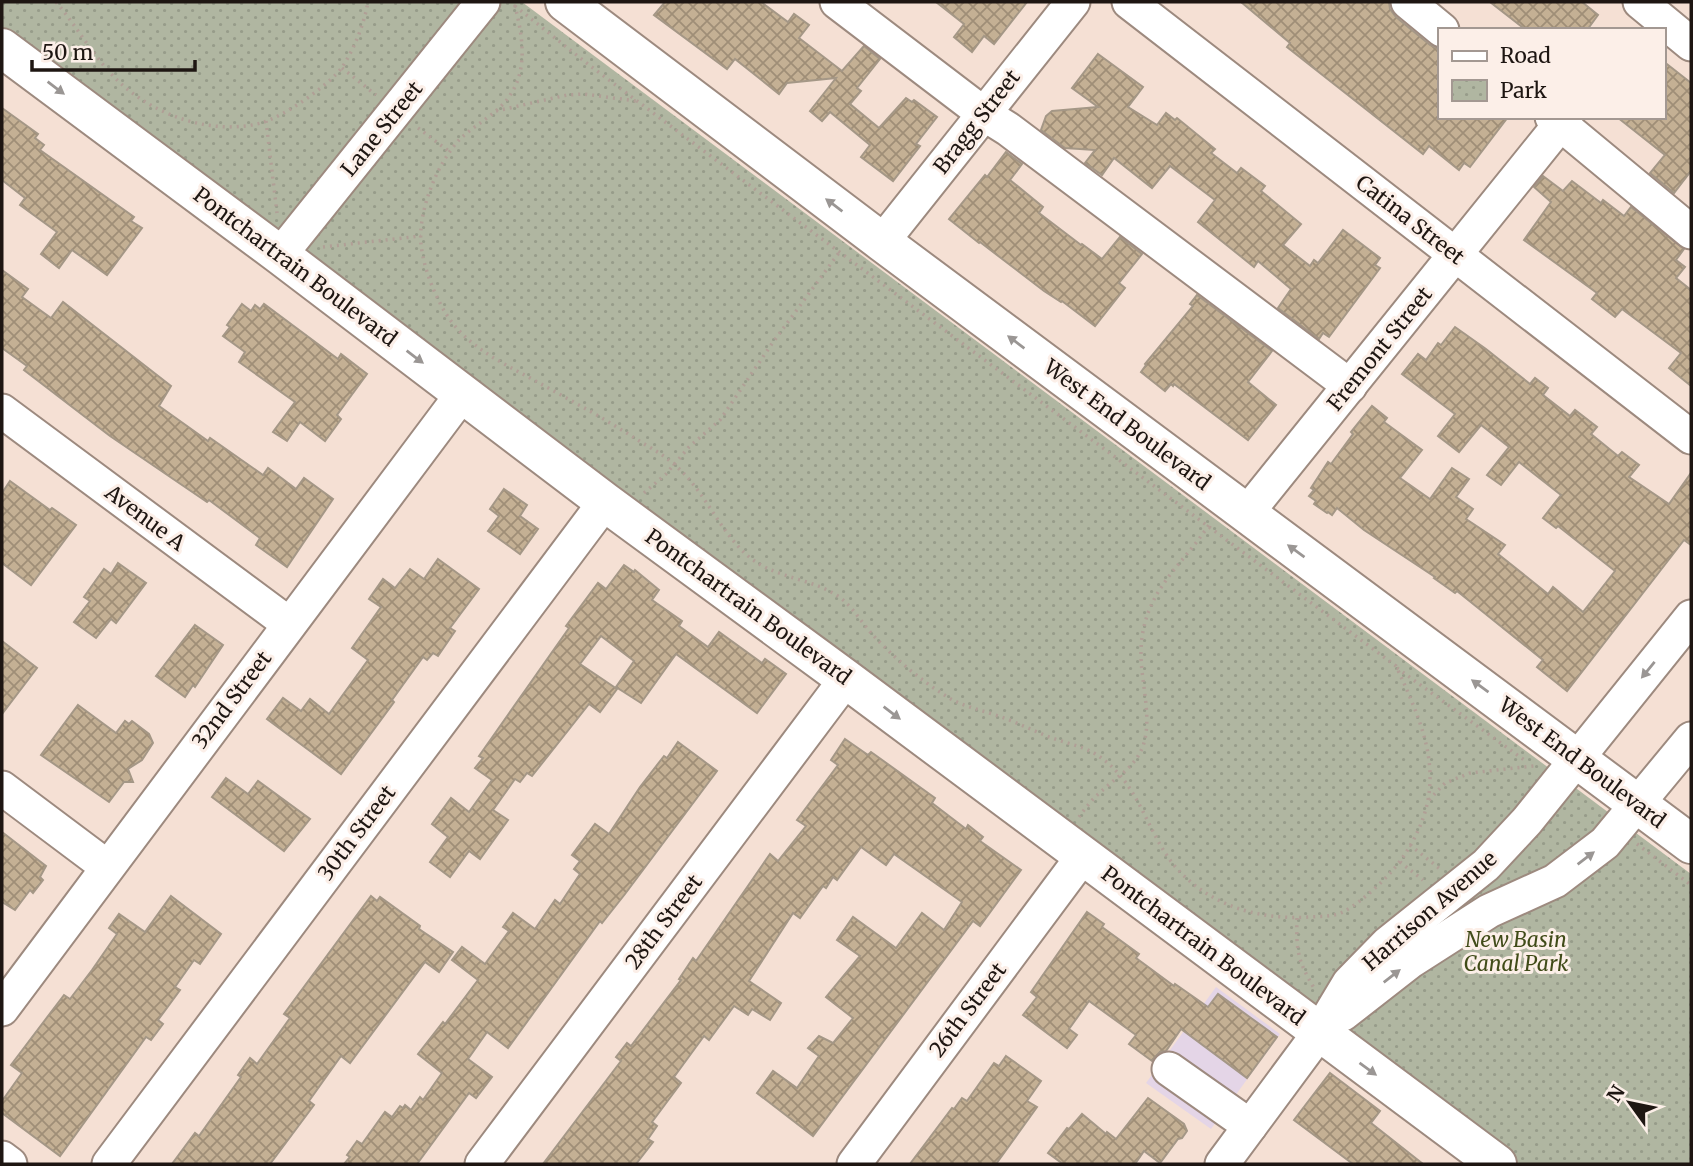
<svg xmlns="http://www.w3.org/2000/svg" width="1693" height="1166" viewBox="0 0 1693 1166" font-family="Merriweather,serif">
<defs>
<pattern id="park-dots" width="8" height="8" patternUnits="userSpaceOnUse" patternTransform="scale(1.75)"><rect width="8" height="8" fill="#b0b6a1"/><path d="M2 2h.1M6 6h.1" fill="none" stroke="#979c8a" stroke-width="1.8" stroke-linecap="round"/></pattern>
<pattern id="building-cross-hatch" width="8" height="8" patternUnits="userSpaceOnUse" patternTransform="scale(1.75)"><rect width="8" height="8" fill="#c4b094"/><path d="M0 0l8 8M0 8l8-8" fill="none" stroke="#9f8e77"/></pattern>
</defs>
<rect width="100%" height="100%" fill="#f5e0d4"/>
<!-- commercial -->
<path fill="#e4d5e7" d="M1216,987L1280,1034L1211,1129L1146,1083Z"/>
<!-- park -->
<path fill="url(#park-dots)" d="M2,2H522L1691,874V1164H1520L2,28Z"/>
<!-- building -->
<g fill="url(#building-cross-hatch)" stroke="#a49786" stroke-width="2">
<path d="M665,2H761L788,22L794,14L809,25L799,38L842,71L864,46L880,59L857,88L861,91L850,104L879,128L906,98L912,102L914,100L937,117L916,144L920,146L893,181L861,157L870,145L830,112L822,121L810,111L836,78L787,83L779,94L735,59L727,69L654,15Z"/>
<path d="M936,2H1027L994,44L984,36L972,52L954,37L964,24Z"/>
<path d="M1241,2H1389L1390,9L1396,17L1430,45L1439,49V117H1508L1470,167L1464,163L1459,170L1429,146L1423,154L1287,47L1290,43Z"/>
<path d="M1490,2H1582L1598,15L1587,30H1526Z"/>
<path d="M1098,54L1143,87L1128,107L1157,125L1166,113L1175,120L1177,118L1215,149L1211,153L1237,173L1241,168L1265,186L1261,191L1301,224L1283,245L1310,266L1314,260L1318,263L1343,230L1380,258L1375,265L1380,268L1329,337L1323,333L1319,339L1278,308L1291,289L1258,261L1254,267L1198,222L1215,200L1170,166L1152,188L1114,158L1102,175L1085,163L1095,150L1065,148L1041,130L1046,116L1052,111L1098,107L1072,88Z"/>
<path d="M1663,61L1691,83V171L1674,193L1650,173L1665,155L1617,117H1663Z"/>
<path d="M2,108L38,134L35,138L44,145L40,150L134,217L131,221L142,228L107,275L72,250L59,268L41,254L57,232L20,205L25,198L2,180Z"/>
<path d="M1006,152L1022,164L1010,180L1043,207L1039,213L1081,245L1082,244L1102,259L1120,237L1142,254L1119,283L1125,288L1095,326L1062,301L1061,302L1044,291L980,242L979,243L949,219L985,175L987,177Z"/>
<path d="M1543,176L1563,191L1572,181L1601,203L1603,200L1624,216L1631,207L1684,249L1676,260L1685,267L1676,278L1691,290V386L1669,368L1681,353L1622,309L1615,317L1592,299L1597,293L1524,240L1551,202L1534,187Z"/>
<path d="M2,270L28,289L22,297L51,318L63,302L171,386L159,406L208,441L210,438L263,475L268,468L296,489L304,478L333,499L287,567L256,545L260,538L209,500L207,502L110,436L24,370L27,366L2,348Z"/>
<path d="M1197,295L1272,351L1248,382L1276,405L1248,440L1174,384L1173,386L1171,384L1165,391L1141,372L1146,365L1145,364L1193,306L1190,304Z"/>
<path d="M242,304L251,311L255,305L260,309L264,304L338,359L341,354L367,374L337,415L341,419L325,441L300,422L287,441L273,432L295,402L239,362L245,352L223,336L230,327L227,325Z"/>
<path d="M1455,327L1486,349L1530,384L1535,378L1548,388L1543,395L1570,416L1575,410L1597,427L1591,434L1618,456L1622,452L1639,465L1629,477L1669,504L1691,473V545L1684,540L1567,691L1537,667L1543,660L1457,591L1455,593L1434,578L1435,577L1364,530L1337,508L1332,515L1328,512L1327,513L1314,504L1316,501L1309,496L1314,490L1311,488L1328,462L1331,464L1353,434L1351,432L1372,406L1387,418L1384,422L1422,450L1400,478L1430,499L1452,468L1469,479L1456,497L1473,509L1466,519L1505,545L1498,554L1548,594L1553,587L1583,612L1615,571L1558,526L1556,528L1543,518L1561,495L1519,462L1501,485L1487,475L1509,447L1481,425L1459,452L1438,436L1455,414L1402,374L1418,354L1426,360L1438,343L1441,345Z"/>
<path d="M10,481L50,510L52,508L76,525L31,585L2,563V493Z"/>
<path d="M504,489L527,505L520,516L538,529L520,554L488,531L499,516L490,509Z"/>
<path d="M438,559L479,589L450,628L455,631L438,656L433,653L427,660L423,657L392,700L394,702L341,774L267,719L283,698L301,711L310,699L329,714L368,660L352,648L381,607L369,599L383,579L395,588L410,569L424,579Z"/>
<path d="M118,563L146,583L116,623L111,619L96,638L74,622L90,601L84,597L104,569L111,574Z"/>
<path d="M624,565L634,572L635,570L659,590L652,600L682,621L679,626L708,647L719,632L762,663L765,659L786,674L757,713L676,654L641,703L616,687L634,661L601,636L580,664L617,689L600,712L589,704L532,776L527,773L520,782L515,779L493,810L508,820L480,859L469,851L450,877L430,862L448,837L432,824L451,798L469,812L492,780L475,768L483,758L479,756L569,628L566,626L598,583L606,589Z"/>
<path d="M195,625L223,645L195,687L193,685L185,697L156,676Z"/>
<path d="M2,641L37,668L2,714Z"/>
<path d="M78,705L116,733L125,721L129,724L132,721L149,734L153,743L142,760L128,769L133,782H124L109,802L41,755Z"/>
<path d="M845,739L868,755L871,752L935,798L932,803L966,829L968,825L983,837L980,841L1021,870L980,926L973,921L813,1136L757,1093L773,1071L797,1088L819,1056L808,1048L819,1036L833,1043L853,1018L826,997L860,956L837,940L853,917L896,948L922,913L944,930L962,902L894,854L886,865L861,847L837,880L833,877L826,888L823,886L800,918L793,913L749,981L781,1003L770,1020L752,1009L748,1015L734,1006L709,1040L704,1036L674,1077L681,1083L652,1122L657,1126L648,1139L653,1142L636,1164H543L621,1061L616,1057L627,1043L631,1046L681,980L679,979L693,958L696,961L770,854L778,861L806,826L797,820L838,765L831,760Z"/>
<path d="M678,742L717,771L625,894L602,923L600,921L508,1048L487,1032L468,1059L492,1077L476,1098L469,1093L417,1164H344L350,1157L347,1155L357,1141L362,1144L385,1112L392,1117L400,1106L403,1108L405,1105L411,1110L420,1097L423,1100L442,1073L418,1054L443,1022L445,1024L478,980L452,960L462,947L485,964L509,931L503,927L513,913L535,929L555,900L560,904L580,874L574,869L580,861L572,855L595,824L609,834L640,787L664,756L667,758Z"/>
<path d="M226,778L248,794L258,781L310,819L284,851L212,797Z"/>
<path d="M2,832L46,866L40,877L43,880L33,893L30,890L15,910L2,902Z"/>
<path d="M171,896L221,934L200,964L194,960L175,987L180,990L158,1020L163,1024L151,1040L146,1037L60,1156L2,1113V1101L22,1073L11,1065L64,995L70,999L92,970L117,934L109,928L119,914L145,932Z"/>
<path d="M371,896L377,901L380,897L420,926L419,929L453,952L439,972L425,962L350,1063L341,1056L309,1101L314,1105L270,1164H172L195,1133L199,1136L241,1077L238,1075L250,1058L257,1064L290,1018L284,1014Z"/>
<path d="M1087,912L1104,924L1102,927L1139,954L1136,958L1174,986L1175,984L1208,1007L1218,994L1277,1037L1247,1078L1181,1029L1166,1051L1160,1052L1152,1061L1129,1044L1136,1035L1089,1001L1069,1029L1077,1035L1067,1048L1023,1015L1037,997L1031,992Z"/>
<path d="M1006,1056L1041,1081L1027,1101L1037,1107L996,1164H910L952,1108L954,1109L962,1098L967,1101L994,1063L999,1066Z"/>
<path d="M1330,1073L1380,1111L1371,1123L1423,1164H1353L1294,1120Z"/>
<path d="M1148,1098L1184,1124L1187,1131L1182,1138L1178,1139L1160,1163L1144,1151L1135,1164H1063L1048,1153L1067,1128L1069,1129L1082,1114L1106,1134L1107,1132L1116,1139Z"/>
</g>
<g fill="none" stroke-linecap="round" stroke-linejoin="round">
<defs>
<g id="minor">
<path d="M837,2L984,114L1008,129L1350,386"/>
<path d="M1129,2L1691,437"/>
<path d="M1408,2L1442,30"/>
<path d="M1640,2L1691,44"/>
<path d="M1552,117L1691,232"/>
<path d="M882,242L1073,2"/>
<path d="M280,255L483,2"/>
<path d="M2,411L289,624"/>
<path d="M1246,514L1566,117"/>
<path d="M2,788L106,866"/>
<path d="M2,1009L463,393"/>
<path d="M1343,1014L1411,961L1489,911L1555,881L1605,843L1691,739"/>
<path d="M1169,1069L1250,1126"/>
<path d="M2,1158L10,1164"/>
<path d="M109,1164L605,502"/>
<path d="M482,1164L846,679"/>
<path d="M854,1164L1083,856"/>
<path d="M1222,1164L1319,1033L1349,983L1387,944L1486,865L1527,821L1691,617"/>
</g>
<g id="major">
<path d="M565,2L882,242L1691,844"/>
<path d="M2,48L280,255L605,502L846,679L1497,1164"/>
</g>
</defs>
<!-- minor casing -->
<use href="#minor" stroke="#9d8a7f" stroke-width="37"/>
<!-- major casing -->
<use href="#major" stroke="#9d8a7f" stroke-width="42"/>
<!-- path -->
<g stroke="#b09f96" stroke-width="3.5" stroke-dasharray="2 5" stroke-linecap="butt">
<path d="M56,2C80,30 97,64 126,88C162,118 215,135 261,123C283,117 330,85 343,66C355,47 364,24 368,2"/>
<path d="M515,6L589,65L748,184L1396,666C1428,735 1450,788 1403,857C1391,875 1363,901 1345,911C1334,917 1322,916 1310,917C1262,920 1216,908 1181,873C1145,836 1143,783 1094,753C1081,746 1066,743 1052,738C1033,731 1015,721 995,715C978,709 961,706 946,696C920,680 892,656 872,634C862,623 854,609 843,600C817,578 776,580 748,556C717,529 704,487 670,461C658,451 645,445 633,437C603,418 572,401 541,384C502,362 461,346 440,303C431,286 423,264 421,244C418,211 437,163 460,139C477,123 501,112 512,92C528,66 522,34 515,6Z"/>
<path d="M342,68L376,95"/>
<path d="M496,111L567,95L584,94L636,101"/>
<path d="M266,121L277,213"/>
<path d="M418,128L450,152"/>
<path d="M323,247L421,236"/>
<path d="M644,493L666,474L689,447L720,420L771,345L841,250"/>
<path d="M1397,668L1527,762"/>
<path d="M1429,800L1445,783L1470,773L1534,766"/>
<path d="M1079,817C1086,807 1094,797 1104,789C1119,775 1135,767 1143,746C1153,717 1140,680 1141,650C1143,592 1180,568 1209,525"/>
<path d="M1637,844L1691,885"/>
<path d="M1410,845L1440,869"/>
<path d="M1400,862L1423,880"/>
<path d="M1297,918C1296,951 1298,961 1314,988"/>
</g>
<!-- minor -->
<use href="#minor" stroke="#fff" stroke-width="33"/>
<!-- major -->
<use href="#major" stroke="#fff" stroke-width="38"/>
</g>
<!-- one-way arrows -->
<defs><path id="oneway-solid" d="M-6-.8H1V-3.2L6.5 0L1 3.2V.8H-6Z" transform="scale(1.75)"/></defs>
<g fill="#9a9694">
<use href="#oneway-solid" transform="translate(56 88) rotate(37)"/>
<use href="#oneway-solid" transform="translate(834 205) rotate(-143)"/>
<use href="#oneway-solid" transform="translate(1016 342) rotate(-143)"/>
<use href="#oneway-solid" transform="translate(415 357) rotate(37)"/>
<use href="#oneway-solid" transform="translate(1296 551) rotate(-144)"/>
<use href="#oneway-solid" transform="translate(1648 670) rotate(129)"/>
<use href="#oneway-solid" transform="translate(1480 686) rotate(-144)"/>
<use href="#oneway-solid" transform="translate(892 713) rotate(37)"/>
<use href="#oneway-solid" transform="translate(1586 858) rotate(-37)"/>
<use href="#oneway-solid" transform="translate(1392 976) rotate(-38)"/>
<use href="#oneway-solid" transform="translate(1368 1069) rotate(36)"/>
</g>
<g text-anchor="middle" stroke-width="6" stroke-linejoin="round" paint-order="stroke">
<!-- street labels -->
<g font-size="21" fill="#1e1612" stroke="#fcefe8">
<text transform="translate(977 122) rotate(-52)" y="7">Bragg Street</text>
<text transform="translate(382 129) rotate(-51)" y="7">Lane Street</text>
<text transform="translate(1410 220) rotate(38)" y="7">Catina Street</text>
<text transform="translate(295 267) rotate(37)" y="7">Pontchartrain Boulevard</text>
<text transform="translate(1380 349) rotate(-51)" y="7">Fremont Street</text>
<text transform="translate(1127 425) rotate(37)" y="7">West End Boulevard</text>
<text transform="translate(145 518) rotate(37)" y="7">Avenue A</text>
<text transform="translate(748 607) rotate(36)" y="7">Pontchartrain Boulevard</text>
<text transform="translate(232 700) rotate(-53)" y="7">32nd Street</text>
<text transform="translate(1582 763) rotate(37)" y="7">West End Boulevard</text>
<text transform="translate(357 833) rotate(-53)" y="7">30th Street</text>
<text transform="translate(1430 911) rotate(-41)" y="7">Harrison Avenue</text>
<text transform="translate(664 922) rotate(-53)" y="7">28th Street</text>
<text transform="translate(1203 946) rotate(37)" y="7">Pontchartrain Boulevard</text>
<text transform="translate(968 1010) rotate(-53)" y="7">26th Street</text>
</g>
<!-- park labels -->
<g font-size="21" font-style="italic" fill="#404b18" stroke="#fcefe8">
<text x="1516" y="947">New Basin<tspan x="1516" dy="24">Canal Park</tspan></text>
</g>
</g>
<!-- border -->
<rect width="1693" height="1166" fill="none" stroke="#1e1612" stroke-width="7"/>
<!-- legend -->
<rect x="1438" y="28" width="228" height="91" fill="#fcefe8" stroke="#a39892" stroke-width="2"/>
<rect x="1452" y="51" width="35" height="10" fill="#ffffff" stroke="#a39892" stroke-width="2"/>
<text x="1500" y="63" font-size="21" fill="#1e1612">Road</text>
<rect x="1452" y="80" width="35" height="21" fill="url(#park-dots)" stroke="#a39892" stroke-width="2"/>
<text x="1500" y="98" font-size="21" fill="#1e1612">Park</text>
<!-- north arrow -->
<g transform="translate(1630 1103) rotate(303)" stroke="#fcefe8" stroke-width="5" paint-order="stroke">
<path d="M0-5L12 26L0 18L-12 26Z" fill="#1e1612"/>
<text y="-10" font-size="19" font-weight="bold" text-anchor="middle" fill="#1e1612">N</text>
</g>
<!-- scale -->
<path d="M32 60v10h163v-10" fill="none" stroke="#1e1612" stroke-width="3.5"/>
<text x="42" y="60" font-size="21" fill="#1e1612" stroke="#fcefe8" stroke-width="5" paint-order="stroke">50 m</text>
</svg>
